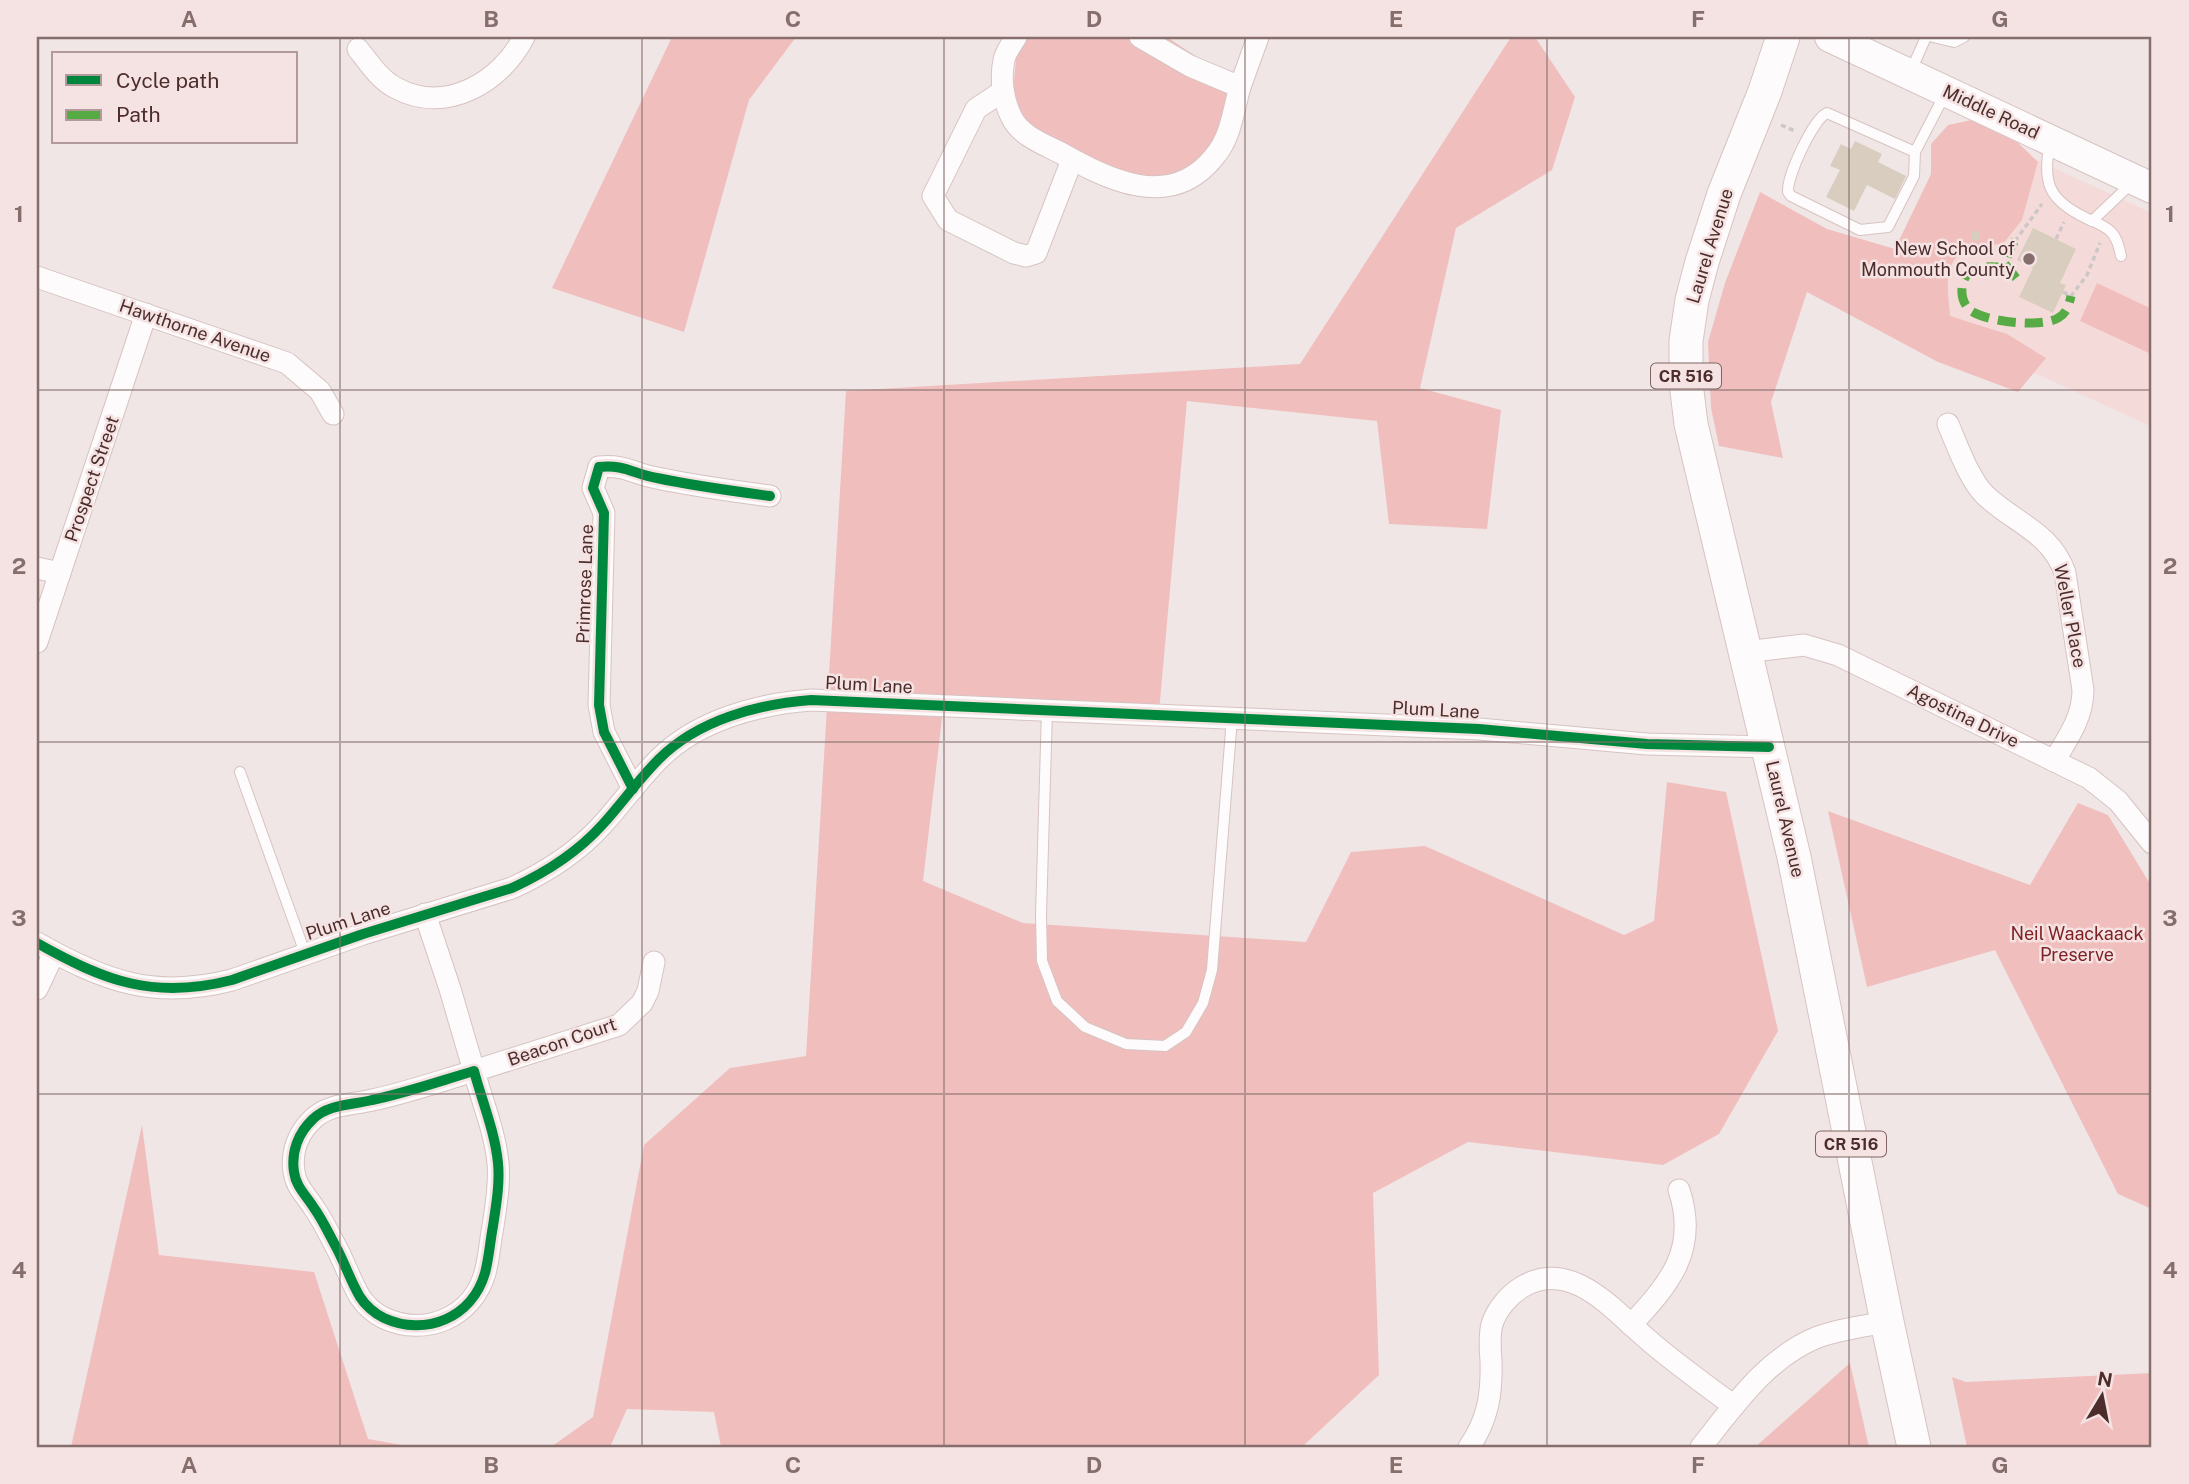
<svg xmlns="http://www.w3.org/2000/svg" width="2189" height="1484" viewBox="0 0 2189 1484" font-family="'Public Sans',sans-serif">
<rect width="100%" height="100%" fill="#f0e6e6"/>
<!-- built -->
<path fill="#f4dbd9" d="M1967,128L2152,213V427L1885,304Z"/>
<!-- green -->
<g fill="#f0bfbd">
<path d="M672,37H796L749,100L684,332L552,288Z"/>
<path d="M1018,37H1167L1231,80L1230,135L1168,185L1098,168L1011,114Z"/>
<path d="M1511,37H1535L1575,97L1552,170L1456,228L1420,388L1501,410L1487,529L1389,524L1377,421L1187,401L1159,712L944,701L923,881L1023,923L1306,942L1351,852L1425,846L1624,935L1654,921L1667,782L1726,792L1778,1031L1719,1134L1663,1165L1468,1142L1373,1193L1379,1375L1302,1447H721L714,1412L627,1409L610,1447H551L593,1417L644,1145L730,1068L806,1056L846,391L1300,364Z"/>
<path d="M1976,119L2007,132L2038,162L2022,220L2003,244C1993,245 1979,244 1970,248C1941,259 1948,291 1950,316L2007,334L2046,358L2018,392L1938,362L1807,292L1771,402L1783,458L1719,446L1711,408L1708,342L1725,283L1760,192L1827,229L1895,249L1931,174V144L1948,125Z"/>
<path d="M2097,283L2152,309L2151,354L2080,321Z"/>
<path d="M2078,803L2108,815L2152,887V1209L2118,1194L1995,950L1867,987L1828,811L2030,885Z"/>
<path d="M142,1125L159,1255L314,1272L368,1439L413,1447H71Z"/>
<path d="M1850,1363L1869,1447H1755Z"/>
<path d="M2152,1373V1447H1967L1952,1377L1966,1382Z"/>
</g>
<!-- building -->
<g fill="#d8cdbf">
<path d="M1855,141L1882,154L1878,162L1906,176L1895,199L1867,185L1854,211L1826,197L1840,170L1830,166L1841,144L1851,149Z"/>
<path d="M2033,228L2076,249L2060,283L2066,285L2053,313L2019,297L2033,268L2017,260Z"/>
<path d="M1972,231L1980,232L1979,241L1972,240Z"/>
</g>
<g fill="none" stroke-linecap="round" stroke-linejoin="round">
<defs>
<g id="lane">
<path d="M1933,37L1954,42L1964,37"/>
<path d="M1910,73L1926,37"/>
<path d="M2050,142C2042,182 2048,200 2086,218C2094,222 2104,225 2110,231C2117,237 2119,247 2121,256"/>
<path d="M1915,152L1827,113C1813,119 1787,176 1788,192L1791,196L1860,230L1888,227L1914,176L1915,152L1945,94"/>
<path d="M2092,221L2133,182"/>
<path d="M1047,710L1041,915L1042,961L1057,1001L1085,1027L1126,1044L1165,1046L1186,1032L1203,1003L1212,970L1232,718"/>
<path d="M240,772L305,953"/>
</g>
<g id="street">
<path d="M1016,37C1012,44 1005,53 1004,60C1000,79 1003,101 1012,118C1020,135 1043,144 1059,152C1107,179 1170,212 1214,157C1231,138 1233,111 1240,87C1246,70 1252,54 1258,37"/>
<path d="M1140,37L1190,66L1240,87"/>
<path d="M358,49C369,63 380,80 396,88C446,115 501,82 524,37"/>
<path d="M1003,91L976,109L933,196L948,220L1014,253L1026,256L1036,253L1072,160"/>
<path d="M37,277L287,363L320,391L333,414"/>
<path d="M1948,424C1957,445 1969,479 1985,495C2014,523 2051,532 2065,573L2083,690C2083,717 2068,738 2054,761"/>
<path d="M37,568L60,573"/>
<path d="M37,642L146,314"/>
<path d="M1746,652L1804,645L1838,655L2089,778L2118,801L2152,843"/>
<path d="M633,789L604,732L599,705L604,513L593,488L599,467C624,464 634,474 657,478C694,486 733,491 770,496"/>
<path d="M425,914L450,989L474,1071L619,1025L642,1003L648,991L654,962"/>
<path d="M37,943C104,981 154,1000 232,980L363,934L512,888C547,872 577,853 603,824C622,803 639,779 659,759C698,720 758,704 811,700L1479,729L1647,744L1769,747"/>
<path d="M37,989L54,953"/>
<path d="M474,1071C482,1101 495,1132 498,1163C500,1184 496,1206 493,1226C490,1242 489,1258 485,1273C472,1318 425,1337 384,1318C375,1314 365,1305 360,1297C350,1280 344,1261 335,1245C328,1232 322,1219 314,1208C306,1195 296,1187 294,1172C291,1152 298,1133 313,1119C328,1104 352,1105 372,1100C406,1093 440,1081 474,1071Z"/>
<path d="M1631,1325C1669,1284 1699,1250 1679,1190"/>
<path d="M1469,1447C1488,1420 1492,1394 1491,1361C1490,1349 1489,1336 1492,1324C1497,1309 1509,1295 1522,1287C1573,1256 1617,1315 1653,1344C1679,1366 1707,1386 1734,1406"/>
<path d="M1701,1447C1734,1406 1767,1357 1818,1337C1840,1329 1864,1326 1887,1322"/>
</g>
<path id="secondary" d="M1830,37L2152,188"/>
<path id="primary" d="M1783,37L1765,91L1724,194L1702,262L1692,300L1686,341V383L1691,424L1794,857L1887,1322L1914,1447"/>
</defs>
<!-- lane casing -->
<use href="#lane" stroke="#d7c3c2" stroke-width="12"/>
<!-- street casing -->
<use href="#street" stroke="#d7c3c2" stroke-width="23"/>
<!-- secondary casing -->
<use href="#secondary" stroke="#d7c3c2" stroke-width="32"/>
<!-- primary casing -->
<use href="#primary" stroke="#d7c3c2" stroke-width="35"/>
<!-- path -->
<g stroke="#cec7c7" stroke-width="3.5" stroke-dasharray="5 3.5" stroke-linecap="butt">
<path d="M1781,125L1795,131"/>
<path d="M2056,239L2064,222"/>
<path d="M2015,241L2042,204"/>
<path d="M2063,292L2071,296L2087,275L2100,243"/>
</g>
<!-- lane -->
<use href="#lane" stroke="#fdfbfb" stroke-width="10"/>
<!-- street -->
<use href="#street" stroke="#fdfbfb" stroke-width="21"/>
<!-- secondary -->
<use href="#secondary" stroke="#fdfbfb" stroke-width="30"/>
<!-- primary -->
<use href="#primary" stroke="#fdfbfb" stroke-width="33"/>
<!-- quiet -->
<g stroke="#57ab44" stroke-width="9" stroke-dasharray="18 9" stroke-linecap="butt">
<path d="M2015,241C2007,249 2010,260 2002,267C1993,267 1983,266 1975,269C1959,275 1958,300 1970,310C1985,322 2042,328 2058,318C2067,313 2069,305 2071,296"/>
<path d="M2005,264L2020,283"/>
</g>
<defs>
<g id="cycleway">
<path d="M633,789L604,732L599,705L604,513L593,488L599,467C624,464 634,474 657,478C694,486 733,491 770,496"/>
<path d="M37,943C104,981 154,1000 232,980L363,934L512,888C547,872 577,853 603,824C622,803 639,779 659,759C698,720 758,704 811,700L1479,729L1647,744L1769,747"/>
<path d="M474,1071C482,1101 495,1132 498,1163C500,1184 496,1206 493,1226C490,1242 489,1258 485,1273C472,1318 425,1337 384,1318C375,1314 365,1305 360,1297C350,1280 344,1261 335,1245C328,1232 322,1219 314,1208C306,1195 296,1187 294,1172C291,1152 298,1133 313,1119C328,1104 352,1105 372,1100C406,1093 440,1081 474,1071Z"/>
</g>
</defs>
<!-- cycleway casing -->
<use href="#cycleway" stroke="#f4e3e2" stroke-width="15"/>
<!-- cycleway -->
<use href="#cycleway" stroke="#00873e" stroke-width="10"/>
</g>
<!-- grid -->
<path fill="none" stroke="#866e6d" stroke-width="2" stroke-opacity="0.55" d="M340,37V1447M642,37V1447M944,37V1447M1245,37V1447M1547,37V1447M1849,37V1447M37,390H2152M37,742H2152M37,1094H2152"/>
<!-- markers -->
<circle fill="#866e6d" stroke="#f4e3e2" stroke-width="2.5" cx="2029" cy="259" r="7"/>
<g text-anchor="middle" stroke-width="5" stroke-linejoin="round" paint-order="stroke">
<!-- shield labels -->
<g fill="#f4e3e2" stroke="#7f6463" stroke-width="2">
<rect x="1651" y="363.5" width="70" height="25" rx="5"/>
<rect x="1816" y="1131.5" width="70" height="25" rx="5"/>
</g>
<g font-size="16" font-weight="bold" fill="#4d2d2c">
<text x="1686" y="382">CR 516</text>
<text x="1851" y="1150">CR 516</text>
</g>
<!-- street labels -->
<g font-size="18" fill="#4d2d2c" stroke="#f4e3e2">
<text transform="translate(1991 112) rotate(25)" y="6">Middle Road</text>
<text transform="translate(1710 246) rotate(-73)" y="6">Laurel Avenue</text>
<text transform="translate(195 331) rotate(19)" y="6">Hawthorne Avenue</text>
<text transform="translate(92 479) rotate(-71)" y="6">Prospect Street</text>
<text transform="translate(585 584) rotate(-88)" y="6">Primrose Lane</text>
<text transform="translate(2070 616) rotate(79)" y="6">Weller Place</text>
<text transform="translate(869 685) rotate(3)" y="6">Plum Lane</text>
<text transform="translate(1436 710) rotate(3)" y="6">Plum Lane</text>
<text transform="translate(1963 716) rotate(26)" y="6">Agostina Drive</text>
<text transform="translate(1785 819) rotate(77)" y="6">Laurel Avenue</text>
<text transform="translate(348 921) rotate(-18)" y="6">Plum Lane</text>
<text transform="translate(562 1042) rotate(-19)" y="6">Beacon Court</text>
</g>
<!-- poi labels -->
<g font-size="18" fill="#4d2d2c" stroke="#f4e3e2" text-anchor="end">
<text x="2015" y="255">New School of<tspan x="2015" dy="21">Monmouth County</tspan></text>
</g>
<!-- park labels -->
<g font-size="18" fill="#7f2025" stroke="#f4e3e2">
<text x="2077" y="940">Neil Waackaack<tspan x="2077" dy="21">Preserve</tspan></text>
</g>
</g>
<!-- border -->
<rect width="2189" height="1484" fill="none" stroke="#f4e3e2" stroke-width="77"/>
<!-- legend -->
<rect x="52" y="52" width="245" height="91" fill="#f4e3e2" stroke="#b19a99" stroke-width="2"/>
<rect x="66" y="75" width="35" height="10" fill="#00873e" stroke="#b19a99" stroke-width="2"/>
<text x="116" y="88" font-size="21" fill="#4d2d2c">Cycle path</text>
<rect x="66" y="110" width="35" height="10" fill="#57ab44" stroke="#b19a99" stroke-width="2"/>
<text x="116" y="122" font-size="21" fill="#4d2d2c">Path</text>
<!-- north arrow -->
<g transform="translate(2102 1396) rotate(10)" stroke="#f4e3e2" stroke-width="5" paint-order="stroke">
<path d="M0-5L12 26L0 18L-12 26Z" fill="#4d2d2c"/>
<text y="-10" font-size="19" font-weight="bold" text-anchor="middle" fill="#4d2d2c">N</text>
</g>
<rect x="38" y="38" width="2112" height="1408" fill="none" stroke="#866e6d" stroke-width="2.5"/>
<g font-size="23" text-anchor="middle" font-weight="bold" fill="#866e6d">
<text x="189" y="27">A</text>
<text x="491" y="27">B</text>
<text x="793" y="27">C</text>
<text x="1094" y="27">D</text>
<text x="1396" y="27">E</text>
<text x="1698" y="27">F</text>
<text x="2000" y="27">G</text>
<text x="19" y="222">1</text>
<text x="2170" y="222">1</text>
<text x="19" y="574">2</text>
<text x="2170" y="574">2</text>
<text x="19" y="926">3</text>
<text x="2170" y="926">3</text>
<text x="19" y="1278">4</text>
<text x="2170" y="1278">4</text>
<text x="189" y="1473">A</text>
<text x="491" y="1473">B</text>
<text x="793" y="1473">C</text>
<text x="1094" y="1473">D</text>
<text x="1396" y="1473">E</text>
<text x="1698" y="1473">F</text>
<text x="2000" y="1473">G</text>
</g>
</svg>
